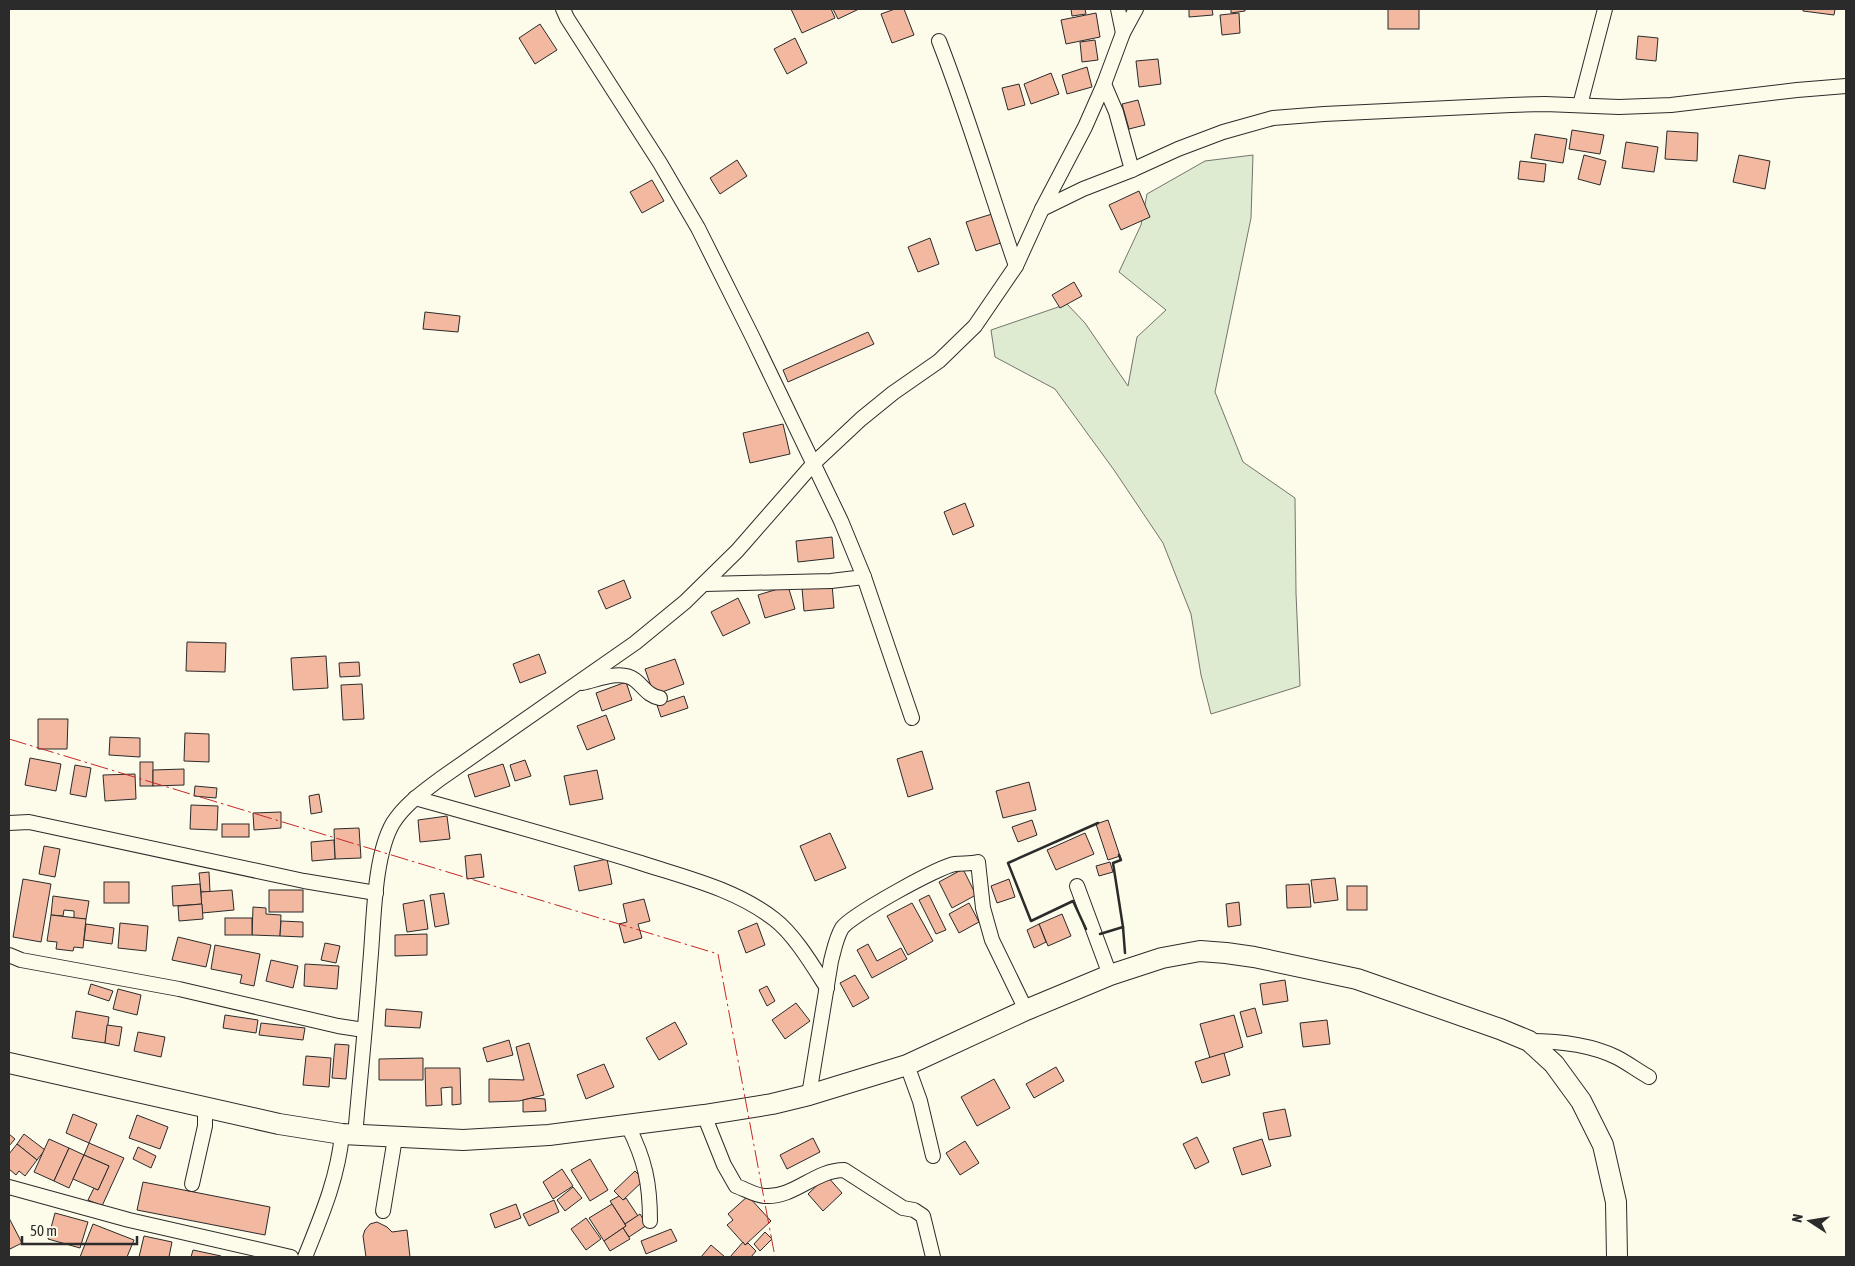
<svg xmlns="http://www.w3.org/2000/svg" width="1855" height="1266" viewBox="0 0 1855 1266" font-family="'Asap Condensed',sans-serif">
<rect width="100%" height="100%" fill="#fdfbea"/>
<!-- green -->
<path fill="#deebd1" stroke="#74746e" d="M1253,155L1251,218L1215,392L1243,462L1295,498L1296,593L1300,686L1211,714L1201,675L1191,614L1163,543L1114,470L1055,389L995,357L991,330L1067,304L1085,323L1128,386L1137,337L1166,310L1119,272L1141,225L1147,194L1205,161Z"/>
<!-- building -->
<g fill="#f2b8a0" stroke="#2b2b2b">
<path d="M791,9H831L835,18L802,33Z"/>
<path d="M833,9H859L838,19Z"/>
<path d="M895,9H904L914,35L892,43L881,14Z"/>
<path d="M1071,9H1085L1086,14L1072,16Z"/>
<path d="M1189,9H1212L1213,15L1189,17Z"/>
<path d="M1231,9H1245V11L1231,13Z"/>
<rect x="1388" y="9" width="31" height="20"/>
<path d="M1803,9H1835L1834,15L1803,11Z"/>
<path d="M1096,13L1100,37L1066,44L1061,20Z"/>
<path d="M1239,13L1240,33L1222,35L1220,15Z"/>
<path d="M540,24L557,50L535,64L519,38Z"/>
<path d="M1638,36L1658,38L1656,61L1636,59Z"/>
<path d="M795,38L807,63L787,74L774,49Z"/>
<path d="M1095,40L1098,60L1082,62L1080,42Z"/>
<path d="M1158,59L1161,84L1139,87L1136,61Z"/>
<path d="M1087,67L1092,87L1067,94L1062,75Z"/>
<path d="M1051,73L1059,94L1031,104L1024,84Z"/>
<path d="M1019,84L1025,105L1008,110L1002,88Z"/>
<path d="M1138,100L1145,125L1129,129L1122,104Z"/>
<path d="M1572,130L1604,135L1600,154L1569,149Z"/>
<path d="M1667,131L1698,133L1697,161L1665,159Z"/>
<path d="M1535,134L1567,139L1563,163L1531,158Z"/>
<path d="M1626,142L1658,147L1654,172L1622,168Z"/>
<path d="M1584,155L1606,161L1600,185L1578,179Z"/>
<path d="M1739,155L1770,161L1765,189L1733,182Z"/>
<path d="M737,160L747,176L720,194L710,178Z"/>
<path d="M1520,161L1546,164L1544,182L1518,179Z"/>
<path d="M652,180L664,201L642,213L630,192Z"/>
<path d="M1139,191L1150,217L1121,230L1109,205Z"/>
<path d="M992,214L1001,243L976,251L966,222Z"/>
<path d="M930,238L939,264L918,272L908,247Z"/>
<path d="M1074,282L1082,296L1060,308L1052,295Z"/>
<path d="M425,312L460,316L458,332L423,329Z"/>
<path d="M868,332L874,344L788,382L783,370Z"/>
<path d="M783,424L790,454L750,463L743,433Z"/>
<path d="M965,503L974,526L953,535L944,512Z"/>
<path d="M832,537L834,558L798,562L796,541Z"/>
<path d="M624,580L631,598L606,609L598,591Z"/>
<path d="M832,584L834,608L804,611L802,588Z"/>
<path d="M788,586L795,609L765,618L758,595Z"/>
<path d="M738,598L750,623L723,636L711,612Z"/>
<path d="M187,642L226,643L225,672L186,671Z"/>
<path d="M539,654L546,673L520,683L513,664Z"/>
<path d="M326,656L328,688L293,690L291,658Z"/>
<path d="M675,659L684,684L654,695L645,669Z"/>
<path d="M359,662L360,676L340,677L339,663Z"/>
<path d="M626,682L632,700L602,711L596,693Z"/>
<path d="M362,684L364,719L343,720L341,685Z"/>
<path d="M684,696L688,708L661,717L657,705Z"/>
<path d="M606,715L615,739L587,750L577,726Z"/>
<path d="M38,719H68L67,749H38Z"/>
<path d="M185,733L209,734V762L184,761Z"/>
<path d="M110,737L140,738V757L109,755Z"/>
<path d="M922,751L933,789L908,797L897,759Z"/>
<path d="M30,758L61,764L56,791L25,785Z"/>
<path d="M525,760L531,776L515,781L510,765Z"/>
<rect x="140" y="762" width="13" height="24"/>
<path d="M503,764L510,786L475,797L468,775Z"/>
<path d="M75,765L91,768L86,797L70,794Z"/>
<path d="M184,769V785L153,786V770Z"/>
<path d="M597,770L603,799L570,805L564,776Z"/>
<path d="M135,774L136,799L105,801L103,775Z"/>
<path d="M1029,782L1036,810L1003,818L996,791Z"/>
<path d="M195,786L217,788L216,798L194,796Z"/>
<path d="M319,794L322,812L311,814L309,796Z"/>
<path d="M191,805L218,806L217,830L190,829Z"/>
<path d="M281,812V828L254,830L253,813Z"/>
<path d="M447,816L450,839L420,842L418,820Z"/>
<path d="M1032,820L1037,835L1018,842L1012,827Z"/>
<path d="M1108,820L1120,856L1108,860L1096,824Z"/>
<rect x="222" y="824" width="27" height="13"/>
<path d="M359,828L361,858L335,859L334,829Z"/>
<path d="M830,833L846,868L815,881L800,846Z"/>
<path d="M1085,833L1094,854L1056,870L1047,850Z"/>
<path d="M334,840L335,859L312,861L311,842Z"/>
<path d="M44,846L60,849L55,877L39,874Z"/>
<path d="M481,854L484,877L467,879L465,856Z"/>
<path d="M607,859L612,884L579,891L574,866Z"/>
<path d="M1110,862L1113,872L1099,876L1096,866Z"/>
<path d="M963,869L976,895L952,908L939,882Z"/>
<path d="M209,872L210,892H201L199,873Z"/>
<path d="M1335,878L1338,900L1314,903L1311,880Z"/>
<path d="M23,879L51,884L41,942L13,937Z"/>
<path d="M1009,879L1015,897L997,903L991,886Z"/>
<rect x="104" y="882" width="25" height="21"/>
<path d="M200,884L202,904L173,906L172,886Z"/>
<path d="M1309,884L1311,907L1287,908L1286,885Z"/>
<rect x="1347" y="886" width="20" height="24"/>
<path d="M232,890L234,910L202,913L201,892Z"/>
<rect x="269" y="890" width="34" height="22"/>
<path d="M444,893L449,924L435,927L430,895Z"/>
<path d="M929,895L946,930L936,934L919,900Z"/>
<path d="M53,896L89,901L86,919L74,918V911L64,910L63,916L51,915Z"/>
<path d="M644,899L650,921L638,924L642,938L624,943L619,924L627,922L623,904Z"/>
<path d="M424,900L428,929L407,932L403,904Z"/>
<path d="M1239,902L1241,925L1228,927L1226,904Z"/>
<path d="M912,903L933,941L908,955L887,916Z"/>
<path d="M969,903L979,922L959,933L949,914Z"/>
<path d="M202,904L203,919L179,921L178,906Z"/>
<path d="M253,907L266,908V914L281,915L280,936L252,935Z"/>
<path d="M1062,914L1071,936L1048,946L1039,924Z"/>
<path d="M51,915L86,919L83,948L74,947L73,951L56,949L57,942L47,941Z"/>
<rect x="225" y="918" width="27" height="17"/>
<path d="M281,921L303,922V937L280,936Z"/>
<path d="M120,923L148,926L146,951L118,948Z"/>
<path d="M757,923L765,945L746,953L738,931Z"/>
<path d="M86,924L114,928L112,944L84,940Z"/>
<path d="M1039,924L1046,942L1034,948L1027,930Z"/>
<path d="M427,934V955L395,956V935Z"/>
<path d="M178,937L211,945L206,967L172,960Z"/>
<path d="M325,943L340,946L336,963L321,960Z"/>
<path d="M868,944L877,961L901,948L907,959L872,978L857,950Z"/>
<path d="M215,945L260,954L254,986L240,983L242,975L211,969Z"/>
<path d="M271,960L298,966L293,988L266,981Z"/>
<path d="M305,964L339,966L337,989L304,986Z"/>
<path d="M855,975L869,998L853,1007L840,983Z"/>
<path d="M1285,980L1288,1001L1263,1005L1260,984Z"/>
<path d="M91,984L113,991L109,1001L88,994Z"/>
<path d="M767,986L775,1001L767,1006L759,990Z"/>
<path d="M118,989L141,995L137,1015L113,1009Z"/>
<path d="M796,1003L810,1021L785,1039L772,1020Z"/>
<path d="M1255,1008L1262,1033L1247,1037L1240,1012Z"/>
<path d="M386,1009L422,1012L420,1028L385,1026Z"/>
<path d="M76,1011L109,1017L105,1043L72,1038Z"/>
<path d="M225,1015L258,1020L256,1033L223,1028Z"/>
<path d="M1234,1015L1243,1047L1210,1058L1200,1024Z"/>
<path d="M1327,1020L1330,1044L1303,1047L1300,1023Z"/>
<path d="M675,1022L687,1044L659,1060L646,1038Z"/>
<path d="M261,1023L305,1028L303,1040L259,1035Z"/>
<path d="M107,1025L122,1027L119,1046L105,1043Z"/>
<path d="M138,1032L165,1037L161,1057L134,1051Z"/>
<path d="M509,1040L513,1055L487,1062L483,1048Z"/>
<path d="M529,1043L544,1095L519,1101L489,1102V1079L524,1080L516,1047Z"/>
<path d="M335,1044L349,1045L346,1079L332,1078Z"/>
<path d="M1224,1053L1230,1075L1202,1083L1195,1062Z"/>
<path d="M306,1056L331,1058L329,1087L303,1085Z"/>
<path d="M423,1058V1080H379V1059Z"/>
<path d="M604,1064L614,1087L586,1099L577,1075Z"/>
<path d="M1056,1067L1064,1081L1034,1098L1026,1084Z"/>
<path d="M425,1068H460L461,1104L452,1105V1087L441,1088L442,1105L426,1106Z"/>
<path d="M994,1079L1010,1108L977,1126L961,1097Z"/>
<path d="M532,1098L545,1099L546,1111L523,1112V1100Z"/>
<path d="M1285,1109L1291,1136L1269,1140L1263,1113Z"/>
<path d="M73,1114L97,1124L89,1143L66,1133Z"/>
<path d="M137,1115L168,1127L160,1149L129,1138Z"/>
<path d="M9,1134L15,1139L9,1146Z"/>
<path d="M24,1134L45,1150L37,1160L17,1144Z"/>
<path d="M1197,1137L1209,1162L1195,1169L1183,1144Z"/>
<path d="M813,1138L820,1152L787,1169L780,1155Z"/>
<path d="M49,1139L69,1148L54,1181L34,1172Z"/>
<path d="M1262,1139L1271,1166L1242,1175L1233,1148Z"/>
<path d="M965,1141L979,1163L960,1175L946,1153Z"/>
<path d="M89,1143L124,1158L102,1206L88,1200L94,1188L98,1190L109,1166L84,1155Z"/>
<path d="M17,1144L37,1160L25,1176L19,1171L16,1175L9,1169V1154Z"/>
<path d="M138,1147L156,1156L151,1168L133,1159Z"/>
<path d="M69,1148L84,1155L69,1188L54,1181Z"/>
<path d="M84,1155L109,1166L98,1190L73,1179Z"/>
<path d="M590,1159L608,1190L590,1201L571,1170Z"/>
<path d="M562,1169L573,1186L553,1199L543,1182Z"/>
<path d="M635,1171L644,1180L623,1200L614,1191Z"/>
<path d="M827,1176L842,1193L823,1211L808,1194Z"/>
<path d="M143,1182L270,1207L265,1235L137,1210Z"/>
<path d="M573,1187L582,1198L565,1211L557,1200Z"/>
<path d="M619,1196L623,1200L626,1198L638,1216L625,1224L610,1201Z"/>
<path d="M748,1196L771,1221L745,1245L727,1225L733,1220L728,1214Z"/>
<path d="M554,1200L559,1212L529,1226L523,1214Z"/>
<path d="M516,1204L521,1218L495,1228L490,1214Z"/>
<path d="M612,1204L626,1226L604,1241L589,1218Z"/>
<path d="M55,1213L88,1222L80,1248L48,1239Z"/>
<path d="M640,1214L647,1225L629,1237L623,1228L626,1226L625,1224Z"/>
<path d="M9,1218L22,1243L10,1249L9,1246Z"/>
<path d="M586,1218L601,1239L586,1250L571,1229Z"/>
<path d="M377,1222L387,1227L392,1232L407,1230L410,1257H366L363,1236L365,1230L370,1224Z"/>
<path d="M93,1224L134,1240L127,1257H80Z"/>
<path d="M623,1228L630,1239L610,1251L604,1241Z"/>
<path d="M671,1229L677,1241L646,1254L641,1241Z"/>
<path d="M765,1232L772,1239L760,1251L754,1244Z"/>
<path d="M144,1236L172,1242L169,1257H139Z"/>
<path d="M743,1242L745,1245L748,1243L756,1251L751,1257H730Z"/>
<path d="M711,1245L725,1257H701Z"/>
<path d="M193,1250L221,1256V1257H191Z"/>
</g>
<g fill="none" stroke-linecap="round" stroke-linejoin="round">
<defs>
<g id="minor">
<path d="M563,9L567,18L660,163L698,228L752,336L841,521L864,577L912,718"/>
<path d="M1118,9L1123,33"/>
<path d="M939,41C968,115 990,191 1016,266"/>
<path d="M1104,84L1116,112L1132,170"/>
<path d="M1580,105L1605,9"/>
<path d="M1042,209L1083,189L1132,170L1178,149L1223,132L1273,118L1324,114L1511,105L1545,104L1619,107L1671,105L1797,90L1846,86"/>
<path d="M705,584L831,581L864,577"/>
<path d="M582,683C597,680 621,669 635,680C644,687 648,696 660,698"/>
<path d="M415,798C491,819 566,840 641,863C687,878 735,889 774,919C794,934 813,966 827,988"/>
<path d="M9,823L29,822L304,881L376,893"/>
<path d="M1077,886L1110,975"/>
<path d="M9,955L21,960L179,989L338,1026L364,1030"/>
<path d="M1529,1041C1559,1041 1589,1044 1616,1057C1628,1063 1638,1071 1649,1077"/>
<path d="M907,1065L920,1101L933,1156"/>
<path d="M809,1095L831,961C834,950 836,938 842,928C851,915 940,866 955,864C963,863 970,864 978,862L983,908L992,940L1026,1010"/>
<path d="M704,1115L724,1165L736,1186C745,1189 756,1196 765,1196C794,1198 815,1170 844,1170L903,1208L914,1210L923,1216L933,1257"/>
<path d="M628,1126C645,1160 650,1183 650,1221"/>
<path d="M355,1136C360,1079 366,1022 370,965C374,926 373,857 393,823C405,804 423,792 440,779L635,643L685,602L737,551L814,463L861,419L893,393L939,361L975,326L1016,266L1042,209L1085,127L1104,84L1123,33L1136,9"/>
<path d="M192,1184L205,1126V1107"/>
<path d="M9,1187L129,1220L291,1257"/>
<path d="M383,1211L395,1138"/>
<path d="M305,1257C321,1217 338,1178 342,1134"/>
</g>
<path id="secondary" d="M9,1063L279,1124L342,1134L463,1140L549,1135L704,1115L772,1104L809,1095L907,1065L1026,1010L1110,975L1162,958L1200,951L1226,953L1254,957L1357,979L1500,1029L1529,1041L1554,1064L1581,1101L1603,1145L1616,1202L1617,1257"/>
</defs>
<!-- minor casing -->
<use href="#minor" stroke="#2b2b2b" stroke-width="16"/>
<!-- secondary casing -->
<use href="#secondary" stroke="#2b2b2b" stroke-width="22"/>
<!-- minor -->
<use href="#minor" stroke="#fdfbea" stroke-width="14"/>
<!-- secondary -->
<use href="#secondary" stroke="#fdfbea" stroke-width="20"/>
<!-- wall -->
<g stroke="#2b2b2b" stroke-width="2.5">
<path d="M1119,855L1121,860L1113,863L1123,927L1125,953"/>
<path d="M1086,929L1073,901L1031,921L1008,863L1098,823"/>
<path d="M1100,934L1123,927"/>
</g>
<!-- power -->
<path stroke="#c62828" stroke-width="1" stroke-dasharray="18 4 2.5 4" stroke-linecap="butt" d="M9,739L718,954L775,1257"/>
</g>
<!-- border -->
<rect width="1855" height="1266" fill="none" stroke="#2b2b2b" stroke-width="20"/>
<!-- north arrow -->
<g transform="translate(1810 1221) rotate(282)" stroke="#fdfbea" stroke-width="4" paint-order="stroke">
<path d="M0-4L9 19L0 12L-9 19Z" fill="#2b2b2b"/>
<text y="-8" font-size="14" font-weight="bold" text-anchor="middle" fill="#2b2b2b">N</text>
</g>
<!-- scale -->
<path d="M22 1236v8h115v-8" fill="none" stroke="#2b2b2b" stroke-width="2.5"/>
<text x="30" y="1236" font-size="15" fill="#2b2b2b" stroke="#fdfbea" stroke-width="4" paint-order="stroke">50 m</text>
</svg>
